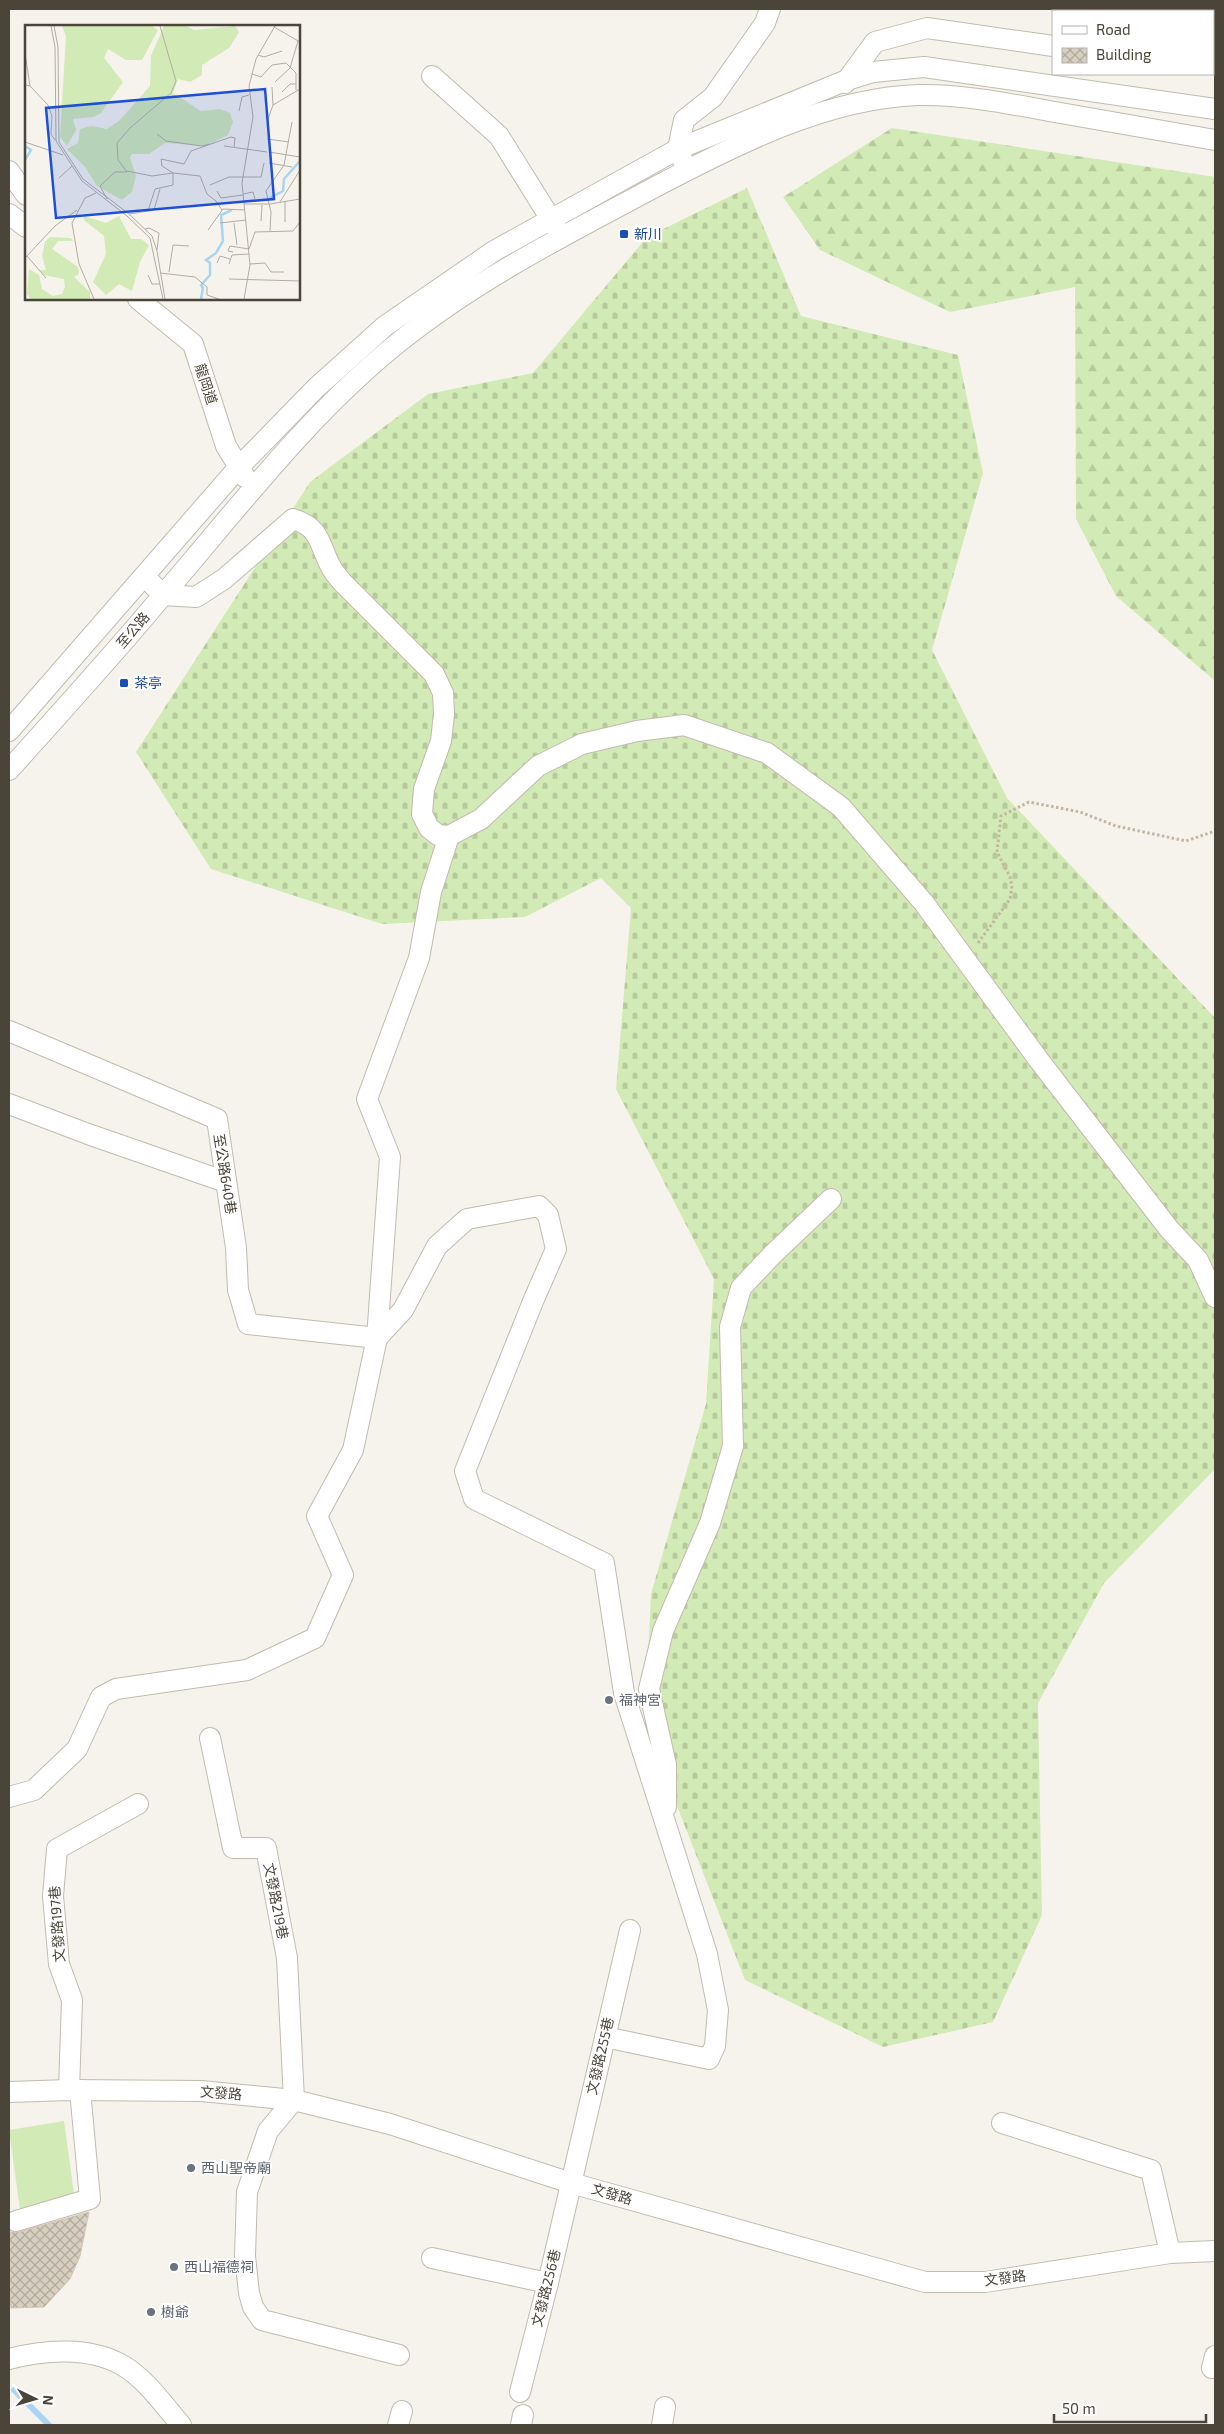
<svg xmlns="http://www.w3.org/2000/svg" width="1224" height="2434" viewBox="0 0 1224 2434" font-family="'Exo 2','Noto Sans TC',sans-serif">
<defs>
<pattern id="forest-firs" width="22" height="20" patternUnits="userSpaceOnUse" patternTransform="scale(1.25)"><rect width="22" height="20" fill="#d2eab5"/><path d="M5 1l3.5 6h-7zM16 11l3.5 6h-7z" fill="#b6ca9c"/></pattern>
<pattern id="cemetery-stones" width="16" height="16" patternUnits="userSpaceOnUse" patternTransform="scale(1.25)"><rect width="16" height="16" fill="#d2eab5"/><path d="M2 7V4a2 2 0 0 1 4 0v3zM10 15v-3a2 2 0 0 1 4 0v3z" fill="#b6ca9c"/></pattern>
<pattern id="building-cross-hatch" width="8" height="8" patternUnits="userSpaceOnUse" patternTransform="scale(1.25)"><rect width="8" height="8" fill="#d8cfc1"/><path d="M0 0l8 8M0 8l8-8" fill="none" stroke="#b1aa9e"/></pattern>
</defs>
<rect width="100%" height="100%" fill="#f6f3ec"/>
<!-- forest -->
<path fill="url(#forest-firs)" d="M892,128L1215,177V681L1116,596L1076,519L1075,287L950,312L820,250L783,197Z"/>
<!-- cemetery -->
<path fill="url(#cemetery-stones)" d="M747,188L801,316L958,355L983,473L932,650L1007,798L1215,1018V1469L1104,1583L1038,1703L1042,1915L993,2022L883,2047L745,1980L645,1724L651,1594L706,1404L714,1279L616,1089L631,908L601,878L525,917L382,924L211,869L136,752L310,482L428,394L533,373L647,237Z"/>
<!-- pitch -->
<path fill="#d2eab5" d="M64,2121L76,2208L21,2217L9,2130Z"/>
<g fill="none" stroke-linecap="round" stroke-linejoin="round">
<!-- stream -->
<path stroke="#a9d4f2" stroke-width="6" d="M14,2390L49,2425"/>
</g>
<!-- building -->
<path fill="url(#building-cross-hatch)" stroke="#d3c7b4" d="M89,2212L80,2256L70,2279L44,2307L11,2308L9,2290V2232H19Z"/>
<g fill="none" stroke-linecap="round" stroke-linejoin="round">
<defs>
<g id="minor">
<path d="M1213,33L1215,32"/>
<path d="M432,76L499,136L557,229"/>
<path d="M845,83L875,42L927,28L1053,46"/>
<path d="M682,159L678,149L684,120L713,97L765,23L770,9"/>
<path d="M9,171L26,195"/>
<path d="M9,214L26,227"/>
<path d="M138,299L193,344L226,446L245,477"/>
<path d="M144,576L163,595L196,597L224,579L293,519C321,527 319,545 331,567C334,573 339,578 343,583L434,674L443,693L444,714L441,741L424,789L422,814L429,828L438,835L449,836L481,819L538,766L582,744L637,731L684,725L767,753L841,807L924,903L1038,1059L1169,1229L1198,1260L1215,1297"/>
<path d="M9,731L238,468L316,388L385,326L494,251L678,149L847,80L873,72L924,67L1215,109"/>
<path d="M9,770C61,712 114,654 164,594C239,507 309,414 399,342C477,279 569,233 657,186C735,145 827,98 918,95C961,94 1006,103 1049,111C1104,121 1160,130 1215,140"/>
<path d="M9,1031L217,1119L236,1248L238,1290L248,1324L377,1338L403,1310L437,1246L467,1219L539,1206L548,1215L556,1249L534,1299L465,1471L474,1499L604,1563L624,1693L707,1954L718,2010L715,2046L709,2059L605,2037"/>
<path d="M9,1104L88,1134L226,1182"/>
<path d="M210,1738L233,1848H266L287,1958L294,2100L268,2131L247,2192L245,2256L249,2293L253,2307L262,2320L399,2355"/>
<path d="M9,1797L34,1790L77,1749L101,1697L116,1689L247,1670L315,1638L343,1575L317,1516L353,1450L377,1338L390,1157L367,1099L419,958L431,892L449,836"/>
<path d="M666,1807V1765L649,1689L663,1631L710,1523L733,1446L730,1327L741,1288L772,1255L831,1199"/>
<path d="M69,2090L72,2000L59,1964L53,1896L57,1849L138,1804"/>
<path d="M9,2092L69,2090L201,2091L294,2100L390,2124L571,2183L925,2282H985L1170,2253L1215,2251"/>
<path d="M1002,2123L1151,2170L1170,2253"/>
<path d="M16,2221L90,2199L80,2090"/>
<path d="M432,2258L548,2283"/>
<path d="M9,2359C43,2350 89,2346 122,2365C146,2379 163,2404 181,2425"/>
<path d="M1212,2368L1215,2356"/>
<path d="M520,2392L548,2283L630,1930"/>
<path d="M398,2425L402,2411"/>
<path d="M521,2425L523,2415"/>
<path d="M662,2425L665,2407"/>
</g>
</defs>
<!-- minor casing -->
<use href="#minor" stroke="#c2bbae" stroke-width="22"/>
<!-- path -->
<path stroke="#c4b79f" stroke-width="3" stroke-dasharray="2.5 2.5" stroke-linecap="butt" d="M978,943L1010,899L1012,886L1010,877L997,852L1001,816L1029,802L1080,812L1116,826L1186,841L1215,831"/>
<!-- minor -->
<use href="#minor" stroke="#fff" stroke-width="20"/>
</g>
<!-- markers -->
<g fill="#1a4fb4" stroke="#fff" stroke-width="2">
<rect x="619" y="229" width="10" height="10" rx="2.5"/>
<rect x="119" y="678" width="10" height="10" rx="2.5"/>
</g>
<g fill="#6b7280" stroke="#fff" stroke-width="2">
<circle cx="609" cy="1700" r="5"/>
<circle cx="191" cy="2168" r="5"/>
<circle cx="174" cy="2267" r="5"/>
<circle cx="151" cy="2312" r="5"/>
</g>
<g text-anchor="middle" stroke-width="4" stroke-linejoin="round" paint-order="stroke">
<!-- transit labels -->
<g font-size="14" fill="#164399" stroke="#fff" text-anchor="start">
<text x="634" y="239">新川</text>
<text x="134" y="688">茶亭</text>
</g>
<!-- street labels -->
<g font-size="14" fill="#4b4439" stroke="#fff">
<text transform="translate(206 384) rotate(72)" y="5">龍岡道</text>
<text transform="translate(133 630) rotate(-49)" y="5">至公路</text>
<text transform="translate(225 1174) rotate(81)" y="5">至公路640巷</text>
<text transform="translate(276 1901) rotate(79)" y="5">文發路219巷</text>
<text transform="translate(57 1924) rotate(-94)" y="5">文發路197巷</text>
<text transform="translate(600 2056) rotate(-77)" y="5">文發路255巷</text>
<text transform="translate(221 2093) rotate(4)" y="5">文發路</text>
<text transform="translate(612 2194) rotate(16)" y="5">文發路</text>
<text transform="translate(1005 2278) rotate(-7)" y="5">文發路</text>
<text transform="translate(546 2288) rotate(-76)" y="5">文發路256巷</text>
</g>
<!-- worship labels -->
<g font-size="14" fill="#5b616d" stroke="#fff" text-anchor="start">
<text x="619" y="1705">福神宮</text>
<text x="201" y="2173">西山聖帝廟</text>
<text x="184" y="2272">西山福德祠</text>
<text x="161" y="2317">樹爺</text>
</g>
</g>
<!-- overview -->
<g transform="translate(25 25)">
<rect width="275" height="275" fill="#f6f3ec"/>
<path d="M37,1H127L133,5L117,35H101L83,24L79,33L98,57L76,88L69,92L48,94L51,105L42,121L35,112L41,11ZM59,191L81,198L94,191L106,214H116L124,220L115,237L107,266L94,259L81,270L68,257L81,229L79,211L59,195ZM25,212L46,213L48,216H33L27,224L53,242L54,249L49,252L65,267V274H6L2,269L4,244L14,250L17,264L28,271L37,269L40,262L39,254L19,250L15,245H21L17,231L20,217Z" fill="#d2eab5"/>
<path d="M139,1H161L169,5L210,1L214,7L204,23L177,40V50L165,57L153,54L148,68L176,86L195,84L205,88L208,97L203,110L181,121L140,118L124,129H107L105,132L111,151L107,167L97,175L72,161L60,142L42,124L53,118L55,104L66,101L82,104L94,96L125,61L126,31Z" fill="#d2eab5"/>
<path fill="none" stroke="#a9d4f2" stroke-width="2.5" d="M0,121L6,125L0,135M245,173L258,166L259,154L275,136M176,274L178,263L176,260L185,250V238L181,235L191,228L198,216L196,190L207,185"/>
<path fill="none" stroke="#b2ada4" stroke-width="1" d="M26,1L30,22L31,116L57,156L102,191L125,213L138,274M29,1L33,22L34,117L58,154L104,189L127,211L132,226L140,274M249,2L275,17M0,28L5,61M233,30L239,32L257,26M227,49L236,52L247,40L261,38L271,48V65M250,57L265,43L273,16M0,60L5,61L23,80L27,91L26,109L30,115M247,62L248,80M257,67L265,59H271M214,86L217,72L224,70M243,94L248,80L275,64M132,109L141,116L177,121L185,119M242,114L264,117M0,117L38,130M199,121L242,127M244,127L275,132M244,138L267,142M102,146L127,151L148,148L175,151L182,169L191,176L197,185M34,153L47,141M185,160L204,152H236L239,138M192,166L196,173L218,170M218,169L228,167L230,174M82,174L75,161L90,147H102L93,135L92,118L105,103L146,68L151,56L135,1M260,176V197M255,177L275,145M219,179H245L275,174M123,186L129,185L135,164M104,189L123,186L130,164L148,160V148L137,141L136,134L159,139L166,126L206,112L210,113L209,122M236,196L237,180M195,198L221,195M209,198L212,220M120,204L124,203L134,208L132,225M183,205L198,184L220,185M245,206L246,187L241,166L259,140L267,97M208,227L203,226L205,221L224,224L230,207L268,206L275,197M2,231L21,253M0,233L30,201L52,185M192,238L195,231L205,234M204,239L207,230L224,229M225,239L240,238L246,247H259M144,247L148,220L164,221M135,248L170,252L182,262V270L194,274M123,250L127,259H135M204,254L275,256M69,274L54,239L47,198L60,173L71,168M219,274L225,240L217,158L228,92L224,61L231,34L250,1"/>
<path fill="#1d4ed8" fill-opacity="0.15" stroke="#1d4ed8" stroke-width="2.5" d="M240,64L249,174L31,193L21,83Z"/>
<rect width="275" height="275" fill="none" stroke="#4b4439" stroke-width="2.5"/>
</g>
<!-- border -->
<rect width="1224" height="2434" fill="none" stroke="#4b4439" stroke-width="20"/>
<!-- legend -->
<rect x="1052" y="10" width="162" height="65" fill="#ffffff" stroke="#b7b4b0"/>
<rect x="1062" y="26" width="25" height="8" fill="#ffffff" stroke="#b7b4b0"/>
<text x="1096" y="35" font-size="15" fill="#4b4439">Road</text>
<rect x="1062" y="48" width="25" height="15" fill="url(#building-cross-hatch)" stroke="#b7b4b0"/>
<text x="1096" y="60" font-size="15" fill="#4b4439">Building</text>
<!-- north arrow -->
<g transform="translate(35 2399) rotate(95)" stroke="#ffffff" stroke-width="4" paint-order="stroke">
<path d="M0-4L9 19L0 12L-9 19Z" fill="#4b4439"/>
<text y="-8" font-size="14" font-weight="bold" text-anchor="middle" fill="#4b4439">N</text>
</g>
<!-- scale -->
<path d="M1054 2414v8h152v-8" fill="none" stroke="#4b4439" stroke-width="2.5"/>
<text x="1062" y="2414" font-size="15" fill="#4b4439" stroke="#ffffff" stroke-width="4" paint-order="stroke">50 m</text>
</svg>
